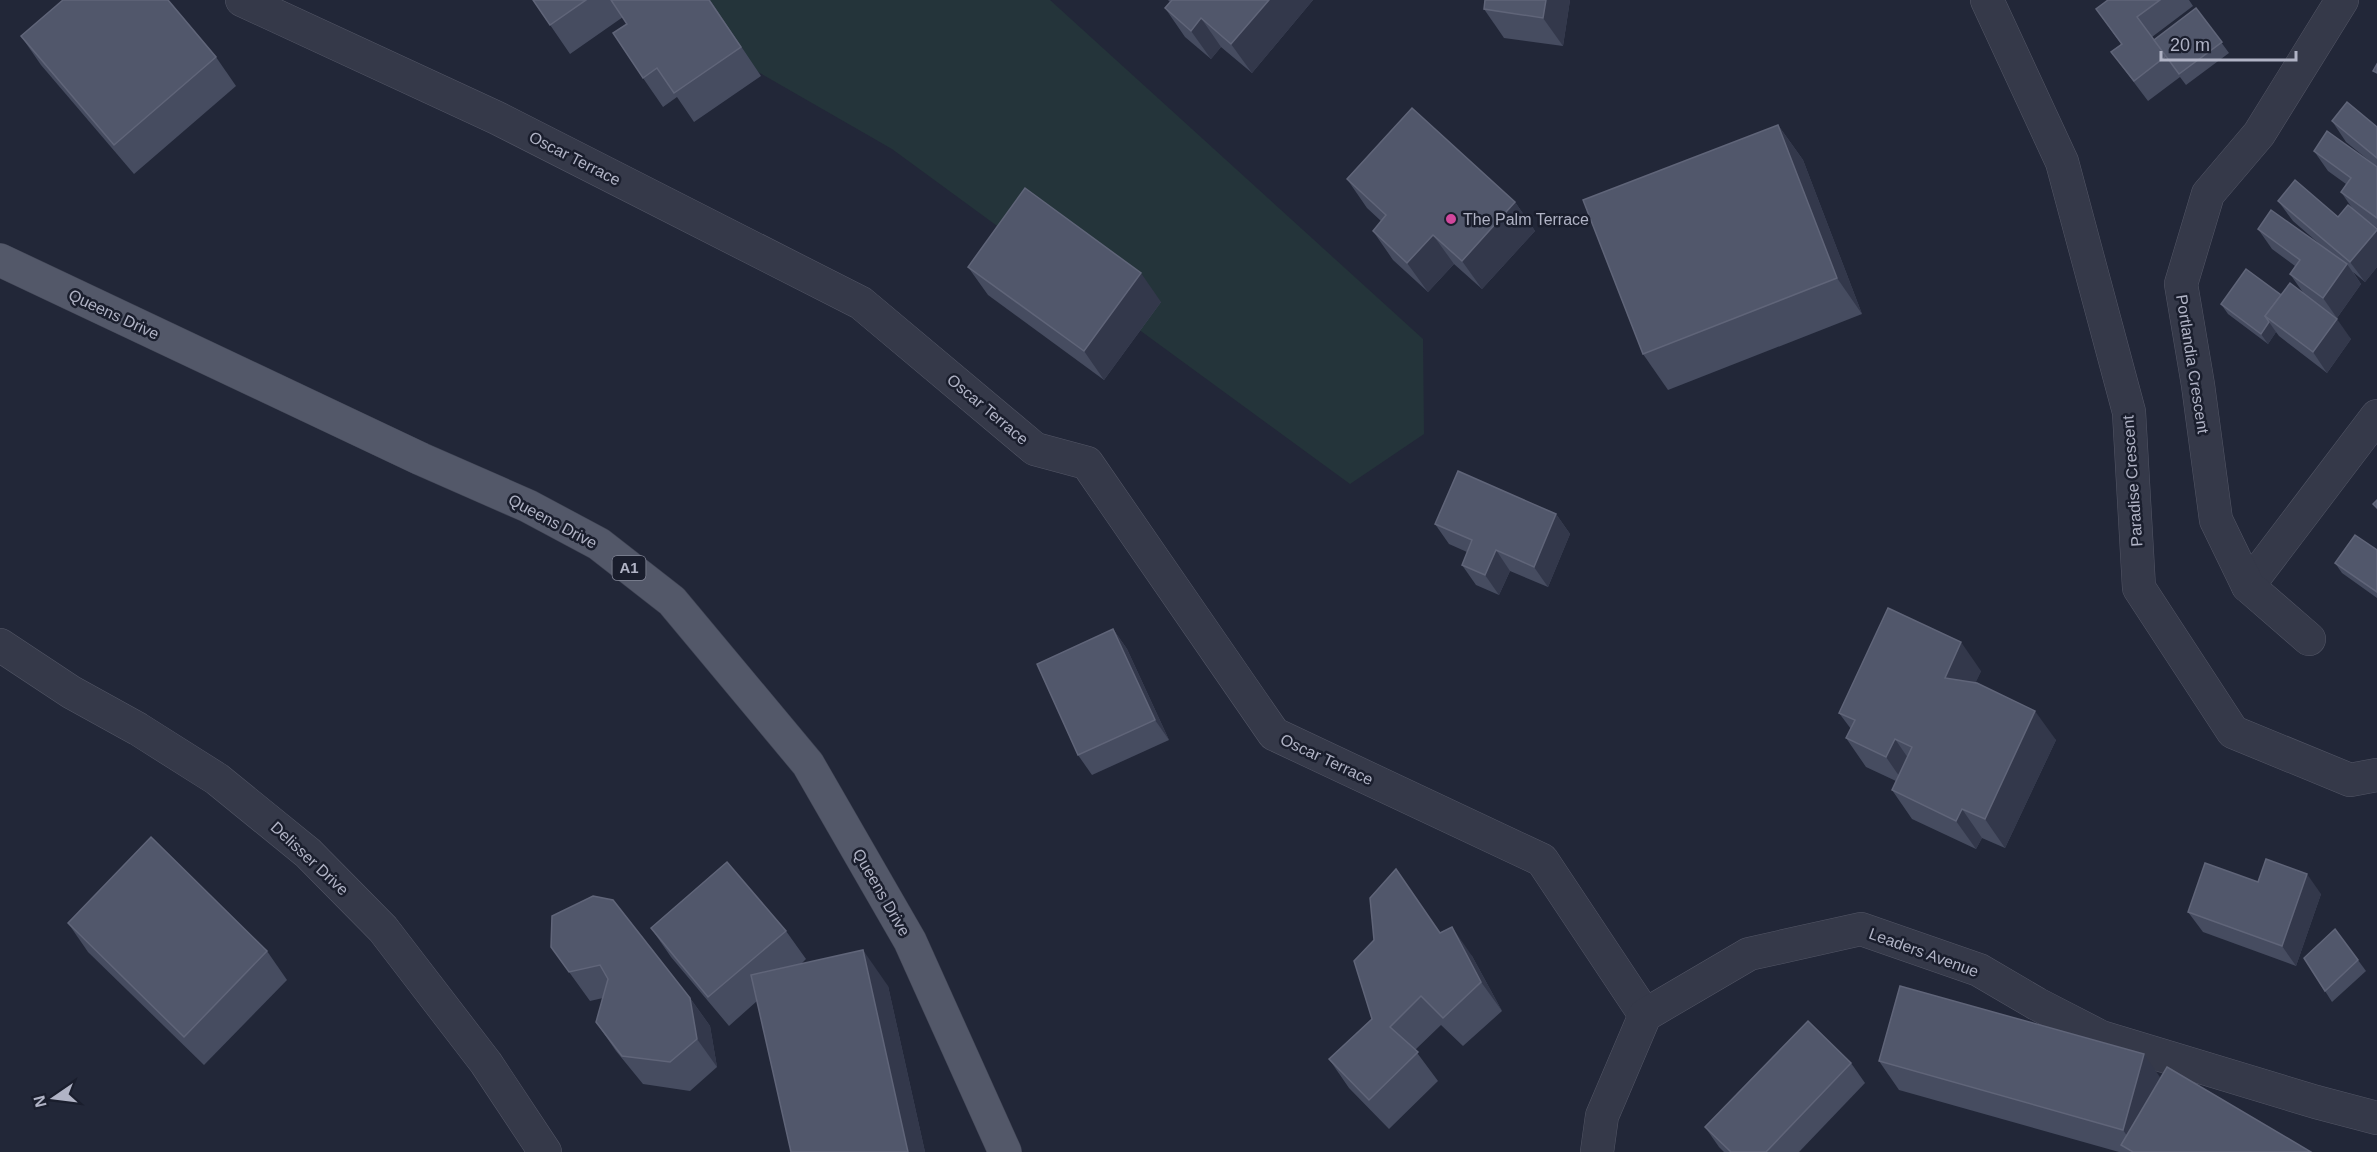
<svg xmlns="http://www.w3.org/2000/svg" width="2377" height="1152" viewBox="0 0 2377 1152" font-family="Helvetica,sans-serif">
<rect width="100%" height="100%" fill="#222738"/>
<!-- green -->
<path fill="#24343a" d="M633,0H1050L1423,339L1424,434L1350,484L892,149Z"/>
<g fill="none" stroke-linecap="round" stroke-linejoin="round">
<defs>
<g id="minor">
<path d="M242,0L497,118L861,303L1035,449L1087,463L1274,734L1542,860L1645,1015"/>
<path d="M1987,0L2062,162L2129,412L2139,588L2233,732L2350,780L2377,775"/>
<path d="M2248,586L2377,416"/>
<path d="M2309,639L2248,586L2216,520L2198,385L2181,284L2208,194L2259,134L2342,0"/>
<path d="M0,645L71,692L138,729L217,779L308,853L383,929L486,1063L545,1152"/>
<path d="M1597,1152L1602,1116L1645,1015L1749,954L1861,929L1979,970L2037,1004L2101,1037L2316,1102L2377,1118"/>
</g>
<path id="major" d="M0,260L421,459L528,506L599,544L672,601L808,764L910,941L1005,1152"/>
</defs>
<!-- minor casing -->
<use href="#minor" stroke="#535666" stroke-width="34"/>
<!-- major casing -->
<use href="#major" stroke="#3e4252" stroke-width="34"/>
<!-- minor -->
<use href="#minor" stroke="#353949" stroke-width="33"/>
<!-- major -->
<use href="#major" stroke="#535869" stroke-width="33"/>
</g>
<!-- wall -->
<g fill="#464c60">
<path d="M533,0H710L761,76L694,122L677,97L663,107L643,78L627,24L623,17L570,54Z"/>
<path d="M1168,0H1313L1252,73L1221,47L1211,59L1185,37L1165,8L1170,2Z"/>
<path d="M1485,0H1570L1563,46L1504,38L1484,9Z"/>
<path d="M2108,0H2189L2193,6L2152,37L2154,40L2196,8L2229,53L2186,85L2180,77L2148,101L2111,52L2121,44L2096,9Z"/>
<path d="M21,36L216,57L236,86L134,174L41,65Z"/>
<path d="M2332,121L2377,127V167L2346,142Z"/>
<path d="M1778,125L1803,160L1862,314L1668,390L1643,354Z"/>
<path d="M2314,151L2377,167V228L2368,221L2377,229V267L2365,282L2353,272L2361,284L2337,318L2305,295L2351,339L2327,373L2279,336L2276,332L2268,344L2228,314L2221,304L2281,295L2304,294L2290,274L2295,266L2272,249L2258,229L2323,247L2293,221L2278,201L2338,217L2352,208L2341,192L2346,184L2328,171Z"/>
<path d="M1347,179L1515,202L1535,231L1482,289L1454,264L1428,292L1393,260L1373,231L1381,221L1367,208Z"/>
<path d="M968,267L1161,302L1104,380L988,295Z"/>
<path d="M1556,514L1570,534L1548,587L1510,571L1499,595L1476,585L1462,565L1467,552L1449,544L1435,524Z"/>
<path d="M2377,550V598L2342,573L2335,563Z"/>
<path d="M1113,629L1127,649L1169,740L1092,775L1078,755Z"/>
<path d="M1981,671L1975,683L2056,740L2005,848L1982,838L1976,849L1912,819L1892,790L1896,781L1866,767L1846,738L1851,729L1839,713Z"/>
<path d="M2258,882L2321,894L2296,966L2203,932L2188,912Z"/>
<path d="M68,923L267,951L287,980L204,1065L88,952Z"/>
<path d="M651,928L786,931L806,959L801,964L888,986L925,1152H791L757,1001L729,1026L671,957Z"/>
<path d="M2335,929L2366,971L2332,1002L2325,991Z"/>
<path d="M1440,933L1472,956L1502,1011L1463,1046L1441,1025L1415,1050L1438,1081L1389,1129L1349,1088L1329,1059L1372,1019Z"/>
<path d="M551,947L690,998L710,1026L717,1067L690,1091L643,1084L616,1051L596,1022L603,998L590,1001Z"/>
<path d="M1879,1061L2161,1078L2311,1152H2119L1899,1090Z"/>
<path d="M1851,1063L1865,1083L1799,1152H1724L1719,1147L1705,1127Z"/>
</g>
<!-- shaded-wall -->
<g fill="#33384b">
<path d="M1269,0H1313L1252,73L1231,44Z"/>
<path d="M1546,0H1570L1563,46L1543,18Z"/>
<path d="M1201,18L1221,47L1211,59L1191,31Z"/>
<path d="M1778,125L1803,160L1862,314L1837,278Z"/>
<path d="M1515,202L1535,231L1482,289L1462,261Z"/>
<path d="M2377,230V267L2365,282L2350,262Z"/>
<path d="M1433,235L1454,264L1428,292L1407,263Z"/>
<path d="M2347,264L2361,284L2337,318L2323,298Z"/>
<path d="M1141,273L1161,302L1104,380L1084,351Z"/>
<path d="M2337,319L2351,339L2327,373L2313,352Z"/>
<path d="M2269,322L2276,332L2268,344L2261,334Z"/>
<path d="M1556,514L1570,534L1548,587L1534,567Z"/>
<path d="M1496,550L1510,571L1499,595L1485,575Z"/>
<path d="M1113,629L1127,649L1169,740L1155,720Z"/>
<path d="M1961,642L1981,671L1965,706L1945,678Z"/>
<path d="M2035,711L2056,740L2005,848L1985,819Z"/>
<path d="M1895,739L1915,768L1906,786L1886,757Z"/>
<path d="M1962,809L1982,838L1976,849L1956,821Z"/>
<path d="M2307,874L2321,894L2296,966L2282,946Z"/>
<path d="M1452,927L1472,956L1502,1011L1481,982Z"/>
<path d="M863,950L888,986L925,1152H908Z"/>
<path d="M690,998L710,1026L717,1067L697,1039Z"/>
<path d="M2144,1054L2164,1083L2138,1152L2123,1130Z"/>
</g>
<!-- building -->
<g fill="#51576b" stroke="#606579" stroke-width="1.5">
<path d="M63,0H168L216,57L114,145L21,36Z"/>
<path d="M533,0H586L550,25Z"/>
<path d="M611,0H709L741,47L674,93L657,68L643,78L613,33L627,24Z"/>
<path d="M1172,0H1269L1231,44L1201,18L1191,31L1165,8Z"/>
<path d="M1485,0H1546L1543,18L1484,9Z"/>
<path d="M2108,0H2160L2137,17L2166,56L2134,81L2111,52L2122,44L2096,9Z"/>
<path d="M2196,8L2222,42L2179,74L2154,40Z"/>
<path d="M2377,64V73L2373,71Z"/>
<path d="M2347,102L2377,127V158L2332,121Z"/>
<path d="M1412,108L1515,202L1462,261L1433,235L1407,263L1373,231L1386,215L1347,179Z"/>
<path d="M1778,125L1837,278L1643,354L1583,200Z"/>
<path d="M2327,131L2377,167V218L2341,192L2351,178L2314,151Z"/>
<path d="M2295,180L2338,217L2348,205L2377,229V230L2350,262L2278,201Z"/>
<path d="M1025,188L1141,273L1084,351L968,267Z"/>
<path d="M2271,210L2347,264L2323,298L2290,274L2300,260L2258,229Z"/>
<path d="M2246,269L2281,295L2265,316L2269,322L2261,334L2221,304Z"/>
<path d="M2290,283L2337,319L2313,352L2265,316Z"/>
<path d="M1458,471L1556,514L1534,567L1496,550L1485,575L1462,565L1472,540L1435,524Z"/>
<path d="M2377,500V508L2373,504Z"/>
<path d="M2355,535L2377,550V592L2335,563Z"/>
<path d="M1888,608L1961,642L1945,678L1977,683L2035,711L1985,819L1962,809L1956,821L1892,790L1912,747L1895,739L1886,757L1846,738L1855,720L1839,713Z"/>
<path d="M1113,629L1155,720L1078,755L1037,664Z"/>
<path d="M151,837L267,951L184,1037L68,923Z"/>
<path d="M2266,859L2307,874L2282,946L2188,912L2205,863L2258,882Z"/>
<path d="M727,862L786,931L708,997L651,928Z"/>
<path d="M1396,869L1440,933L1452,927L1481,982L1443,1018L1421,996L1390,1027L1418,1052L1369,1100L1329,1059L1372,1019L1354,961L1374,940L1370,898Z"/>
<path d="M593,896L613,900L690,998L697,1039L670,1062L622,1056L596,1022L608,979L600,965L569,972L551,947L552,916Z"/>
<path d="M2335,929L2358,960L2325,991L2304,958Z"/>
<path d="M863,950L908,1152H791L751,975Z"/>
<path d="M1900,986L2144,1054L2123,1130L1879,1061Z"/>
<path d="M1808,1021L1851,1063L1766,1152H1731L1705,1127Z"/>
<path d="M2167,1067L2311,1152H2133L2121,1145Z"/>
</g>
<!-- markers -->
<circle fill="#d1479c" stroke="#1a1e2d" stroke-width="2" cx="1451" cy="219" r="6"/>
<g text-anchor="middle" stroke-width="5" stroke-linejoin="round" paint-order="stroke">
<!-- shield labels -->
<rect fill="#1a1e2d" stroke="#838697" stroke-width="1.5" x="612.5" y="556" width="33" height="24" rx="4.5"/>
<g font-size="15" font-weight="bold" fill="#b0b3c5">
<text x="629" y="573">A1</text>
</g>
<!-- street labels -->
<g font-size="16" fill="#b0b3c5" stroke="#1a1e2d">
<text transform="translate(575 158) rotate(27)" y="6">Oscar Terrace</text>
<text transform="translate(114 314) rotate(25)" y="6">Queens Drive</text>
<text transform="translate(2193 364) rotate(81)" y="6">Portlandia Crescent</text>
<text transform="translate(988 409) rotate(40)" y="6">Oscar Terrace</text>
<text transform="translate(2132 481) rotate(-94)" y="6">Paradise Crescent</text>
<text transform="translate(553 521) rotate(28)" y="6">Queens Drive</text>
<text transform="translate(1327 759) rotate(25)" y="6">Oscar Terrace</text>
<text transform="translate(310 858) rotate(43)" y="6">Delisser Drive</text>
<text transform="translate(882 892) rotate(60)" y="6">Queens Drive</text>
<text transform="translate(1924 952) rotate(20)" y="6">Leaders Avenue</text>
</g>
<!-- poi labels -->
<g font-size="16" fill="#b0b3c5" stroke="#1a1e2d" text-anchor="start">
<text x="1463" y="225">The Palm Terrace</text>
</g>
</g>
<!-- north arrow -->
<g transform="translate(54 1098) rotate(256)" stroke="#1a1e2d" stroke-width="4.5" paint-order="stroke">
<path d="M0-4.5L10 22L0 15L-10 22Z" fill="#b0b3c5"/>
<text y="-9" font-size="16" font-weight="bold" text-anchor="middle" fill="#b0b3c5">N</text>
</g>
<!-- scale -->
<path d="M2161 51v9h135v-9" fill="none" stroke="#b0b3c5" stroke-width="3"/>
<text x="2170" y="51" font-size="18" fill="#b0b3c5" stroke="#1a1e2d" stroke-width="4.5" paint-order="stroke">20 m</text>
</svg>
